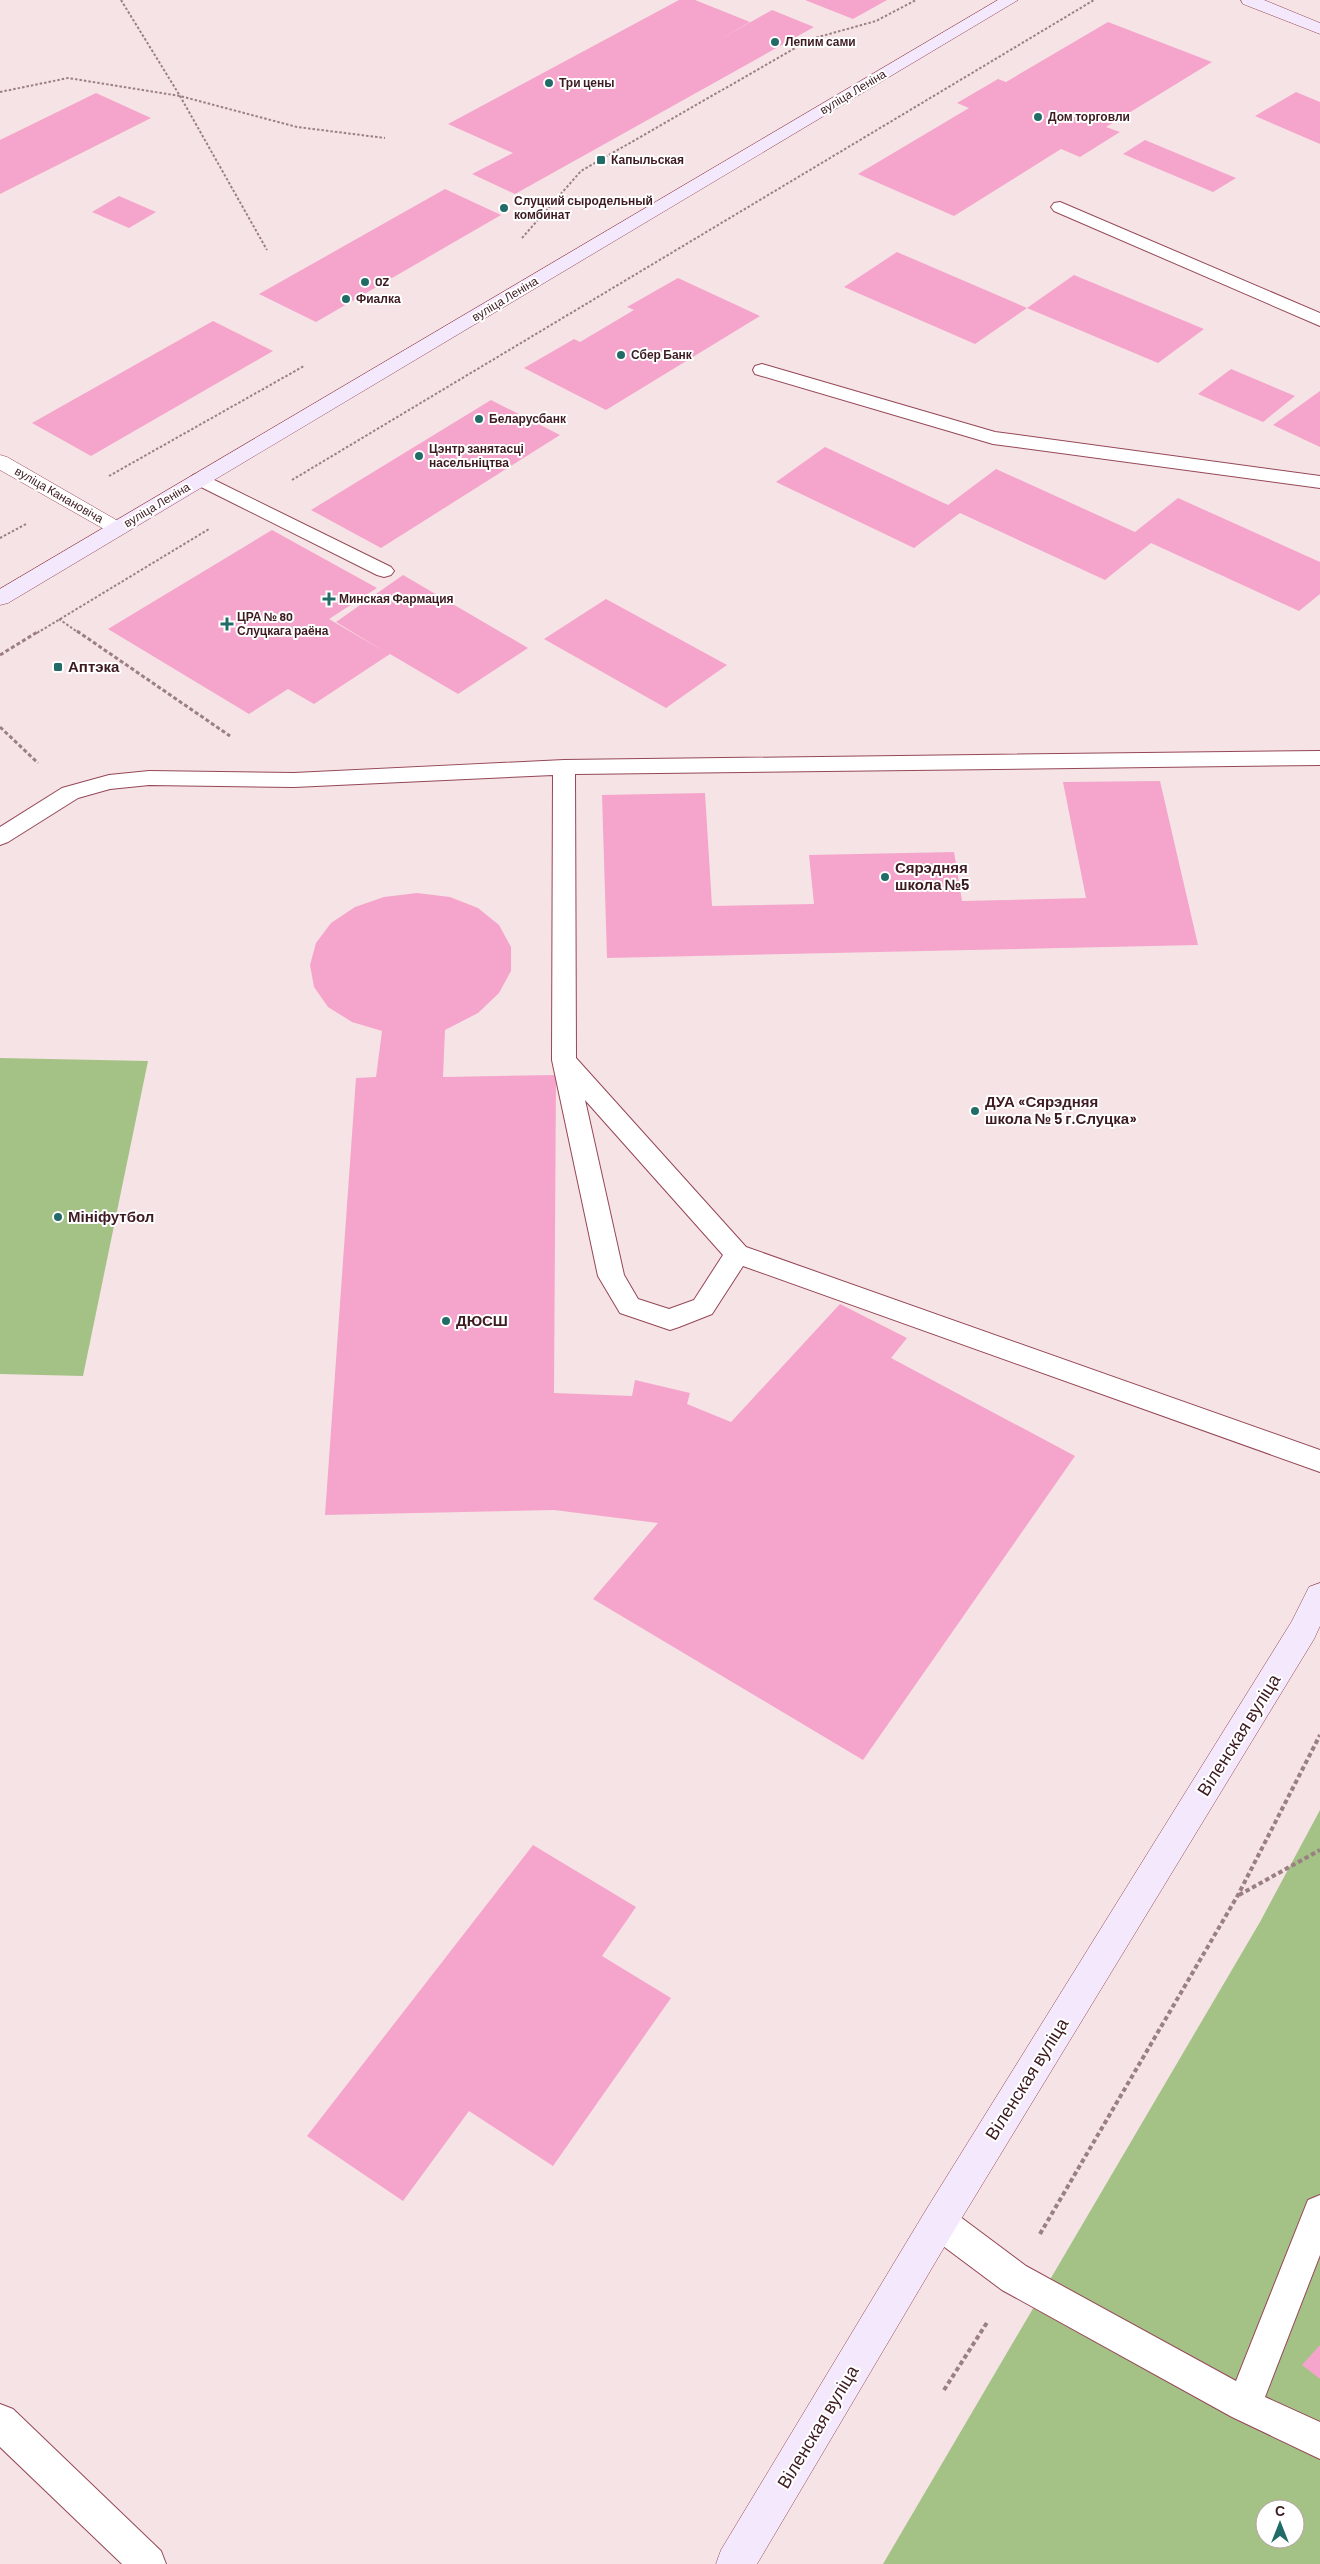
<svg xmlns="http://www.w3.org/2000/svg" width="1320" height="2564" viewBox="0 0 1320 2564" font-family="Barlow,sans-serif">
<rect width="100%" height="100%" fill="#f6e3e5"/>
<!-- green -->
<g fill="#a4c286" fill-rule="evenodd">
<path d="M0,1058L148,1061L83,1376L0,1374Z"/>
<path d="M1320,1810V2564H883L1260,1922ZM1265,2509H1295V2539H1265Z"/>
</g>
<!-- building -->
<g fill="#f5a5cb">
<path d="M679,0H695L750,22L717,41L772,10L814,27L515,194L472,174L513,153L448,124Z"/>
<path d="M805,0H887L853,19Z"/>
<path d="M1108,22L1212,62L1106,127L1120,132L1080,157L1061,149L954,216L858,174L969,108L957,103L998,79L1006,82Z"/>
<path d="M1296,92L1320,102V144L1255,116Z"/>
<path d="M96,93L151,118L0,194V140Z"/>
<path d="M1145,140L1236,178L1213,192L1123,154Z"/>
<path d="M445,189L501,215L316,322L259,294Z"/>
<path d="M119,196L156,212L129,228L92,212Z"/>
<path d="M897,252L1027,308L975,344L844,287Z"/>
<path d="M1074,275L1204,329L1158,363L1027,308Z"/>
<path d="M678,278L760,316L606,410L524,368L574,339L580,342L634,310L627,307Z"/>
<path d="M213,321L273,351L91,456L32,423Z"/>
<path d="M1231,369L1295,396L1263,422L1198,394Z"/>
<path d="M1320,391V447L1273,425Z"/>
<path d="M491,400L560,435L381,548L311,510Z"/>
<path d="M825,447L948,505L996,469L1135,532L1178,498L1320,562V594L1299,611L1151,543L1105,580L960,513L914,548L776,482Z"/>
<path d="M272,530L377,588L329,619L385,652L336,622L403,575L528,648L458,694L390,654L314,704L288,689L249,714L108,629Z"/>
<path d="M606,599L727,665L666,708L544,639Z"/>
<path d="M1160,781L1198,945L607,958L602,795L705,793L712,906L814,904L809,855L954,852L962,901L1086,898L1063,782Z"/>
<path d="M417,893L450,897L478,908L499,925L511,947V971L499,993L478,1013L445,1030L443,1077L556,1075L554,1393L632,1396L635,1380L690,1393L687,1404L731,1422L840,1304L907,1338L891,1358L1075,1456L863,1760L593,1599L658,1523L554,1510L325,1515L356,1078L376,1077L382,1031L352,1022L328,1007L314,987L310,965L316,943L331,923L355,907L384,897Z"/>
<path d="M533,1845L636,1907L602,1956L671,1998L553,2166L469,2111L403,2201L307,2136Z"/>
<path d="M1320,2345V2379L1302,2365Z"/>
</g>
<g fill="none" stroke-linecap="round" stroke-linejoin="round">
<defs>
<g id="service">
<path d="M1060,202L1320,313V326L1054,211L1051,207L1054,203Z"/>
<path d="M762,364L995,432L1320,476V488L993,444L755,374L753,370L755,366Z"/>
<path d="M200,473L391,567L394,571L391,575L384,577L377,575L193,483L190,479L193,475Z"/>
<path d="M1320,751V765L575,774L576,1058L746,1247L1320,1450V1472L743,1266L712,1314L679,1327L670,1330L620,1313L598,1276L552,1060L553,775L294,787L149,785L110,789L78,798L8,842L0,845V827L62,788L109,775L149,771L294,773L564,760ZM585,1100L723,1255L694,1300L669,1309L638,1299L624,1275Z"/>
<path d="M1320,2195V2255L1265,2397L1320,2422V2459L1232,2417L1002,2290L927,2234L922,2222L927,2210L939,2205L951,2210L1026,2266L1236,2381L1308,2200Z"/>
<path d="M0,2404L13,2409L161,2551L166,2564H122L0,2447Z"/>
</g>
<path id="minor" d="M0,455L7,457L125,525L129,529L125,533L118,535L111,533L0,470Z"/>
<g id="secondary">
<path d="M998,0H1018L8,603L0,605V589Z"/>
<path d="M1241,0H1264L1320,23V34L1243,4Z"/>
<path d="M1320,1583V1626L1314,1639L952,2234L757,2564H716L721,2550L926,2210L1292,1621L1309,1587Z"/>
</g>
</defs>
<!-- service casing -->
<use href="#service" stroke="#954756" stroke-width="2"/>
<!-- minor casing -->
<use href="#minor" stroke="#954756" stroke-width="1"/>
<!-- secondary casing -->
<use href="#secondary" stroke="#954756" stroke-width="1"/>
<!-- path-far2 -->
<g stroke="#9a7f83" stroke-width="2" stroke-dasharray="2.5 2" stroke-linecap="butt">
<path d="M121,0L180,96L267,250"/>
<path d="M0,92L68,78L180,96L297,127L385,138"/>
<path d="M522,238L581,171L811,39L876,21L916,0"/>
<path d="M109,476L304,366"/>
<path d="M292,480L1094,0"/>
<path d="M0,538L26,524"/>
<path d="M59,619L79,633"/>
<path d="M37,633L209,529"/>
</g>
<!-- path-far1 -->
<g stroke="#9a7f83" stroke-width="3" stroke-dasharray="4 2.5" stroke-linecap="butt">
<path d="M77,631L230,736"/>
<path d="M0,655L39,631"/>
<path d="M0,727L38,763"/>
</g>
<!-- path -->
<g stroke="#9a7f83" stroke-width="4" stroke-dasharray="4.5 3" stroke-linecap="butt">
<path d="M1239,1895L1320,1850"/>
<path d="M1040,2234L1238,1895L1320,1735"/>
<path d="M944,2390L988,2321"/>
</g>
<!-- service -->
<use href="#service" fill="#fff" fill-rule="evenodd"/>
<!-- minor -->
<use href="#minor" fill="#fff" fill-rule="evenodd"/>
<!-- secondary -->
<use href="#secondary" fill="#f4e9fc" fill-rule="evenodd"/>
</g>
<!-- markers -->
<g fill="#226c68" stroke="#fff" stroke-width="2">
<circle cx="775" cy="42" r="5"/>
<circle cx="549" cy="83" r="5"/>
<circle cx="1038" cy="117" r="5"/>
<rect x="596" y="155" width="10" height="10" rx="2.5"/>
<circle cx="504" cy="208" r="5"/>
<circle cx="365" cy="282" r="5"/>
<circle cx="346" cy="299" r="5"/>
<circle cx="621" cy="355" r="5"/>
<circle cx="479" cy="419" r="5"/>
<circle cx="419" cy="456" r="5"/>
<path d="M326.5 591.5h5v5h5v5h-5v5h-5v-5h-5v-5h5z"/>
<path d="M224.5 616.5h5v5h5v5h-5v5h-5v-5h-5v-5h5z"/>
<rect x="53" y="662" width="10" height="10" rx="2.5"/>
<circle cx="885" cy="877" r="5"/>
<circle cx="975" cy="1111" r="5"/>
<circle cx="58" cy="1217" r="5"/>
<circle cx="446" cy="1321" r="5"/>
</g>
<g text-anchor="middle" stroke-width="4" stroke-linejoin="round" paint-order="stroke">
<!-- far-poi labels -->
<g font-size="12" font-weight="bold" fill="#3d1b21" stroke="#fff" text-anchor="start">
<text x="785" y="46">Лепим сами</text>
<text x="559" y="87">Три цены</text>
<text x="1048" y="121">Дом торговли</text>
<text x="611" y="164">Капыльская</text>
<text x="514" y="205">Слуцкий сыродельный<tspan x="514" dy="14">комбинат</tspan></text>
<text x="375" y="286">OZ</text>
<text x="356" y="303">Фиалка</text>
<text x="631" y="359">Сбер Банк</text>
<text x="489" y="423">Беларусбанк</text>
<text x="429" y="453">Цэнтр занятасці<tspan x="429" dy="14">насельніцтва</tspan></text>
<text x="339" y="603">Минская Фармация</text>
<text x="237" y="621">ЦРА № 80<tspan x="237" dy="14">Слуцкага раёна</tspan></text>
</g>
<!-- far-street labels -->
<g font-size="12" fill="#3d1b21" stroke="#fff">
<text transform="translate(853 92) rotate(-31)" y="4">вуліца Леніна</text>
<text transform="translate(505 299) rotate(-31)" y="4">вуліца Леніна</text>
<text transform="translate(59 495) rotate(30)" y="4">вуліца Канановіча</text>
<text transform="translate(157 505) rotate(-31)" y="4">вуліца Леніна</text>
</g>
<!-- poi labels -->
<g font-size="15" font-weight="bold" fill="#3d1b21" stroke="#fff" text-anchor="start">
<text x="68" y="672">Аптэка</text>
<text x="895" y="873">Сярэдняя<tspan x="895" dy="17">школа №5</tspan></text>
<text x="985" y="1107">ДУА «Сярэдняя<tspan x="985" dy="17">школа № 5 г.Слуцка»</tspan></text>
<text x="68" y="1222">Мініфутбол</text>
<text x="456" y="1326">ДЮСШ</text>
</g>
<!-- near-street labels -->
<g font-size="18" fill="#3d1b21" stroke="#fff">
<text transform="translate(1239 1735) rotate(-58)" y="6">Віленская вуліца</text>
<text transform="translate(1027 2079) rotate(-58)" y="6">Віленская вуліца</text>
<text transform="translate(818 2427) rotate(-59)" y="6">Віленская вуліца</text>
</g>
</g>
<!-- north arrow -->
<g transform="translate(1280 2524)"><circle r="24" fill="#ffffff" stroke="#b1a4a6"/>
<path d="M0-4L9 19L0 12L-9 19Z" fill="#226c68"/>
<text y="-8" font-size="14" font-weight="bold" text-anchor="middle" fill="#3d1b21">С</text>
</g>
</svg>
